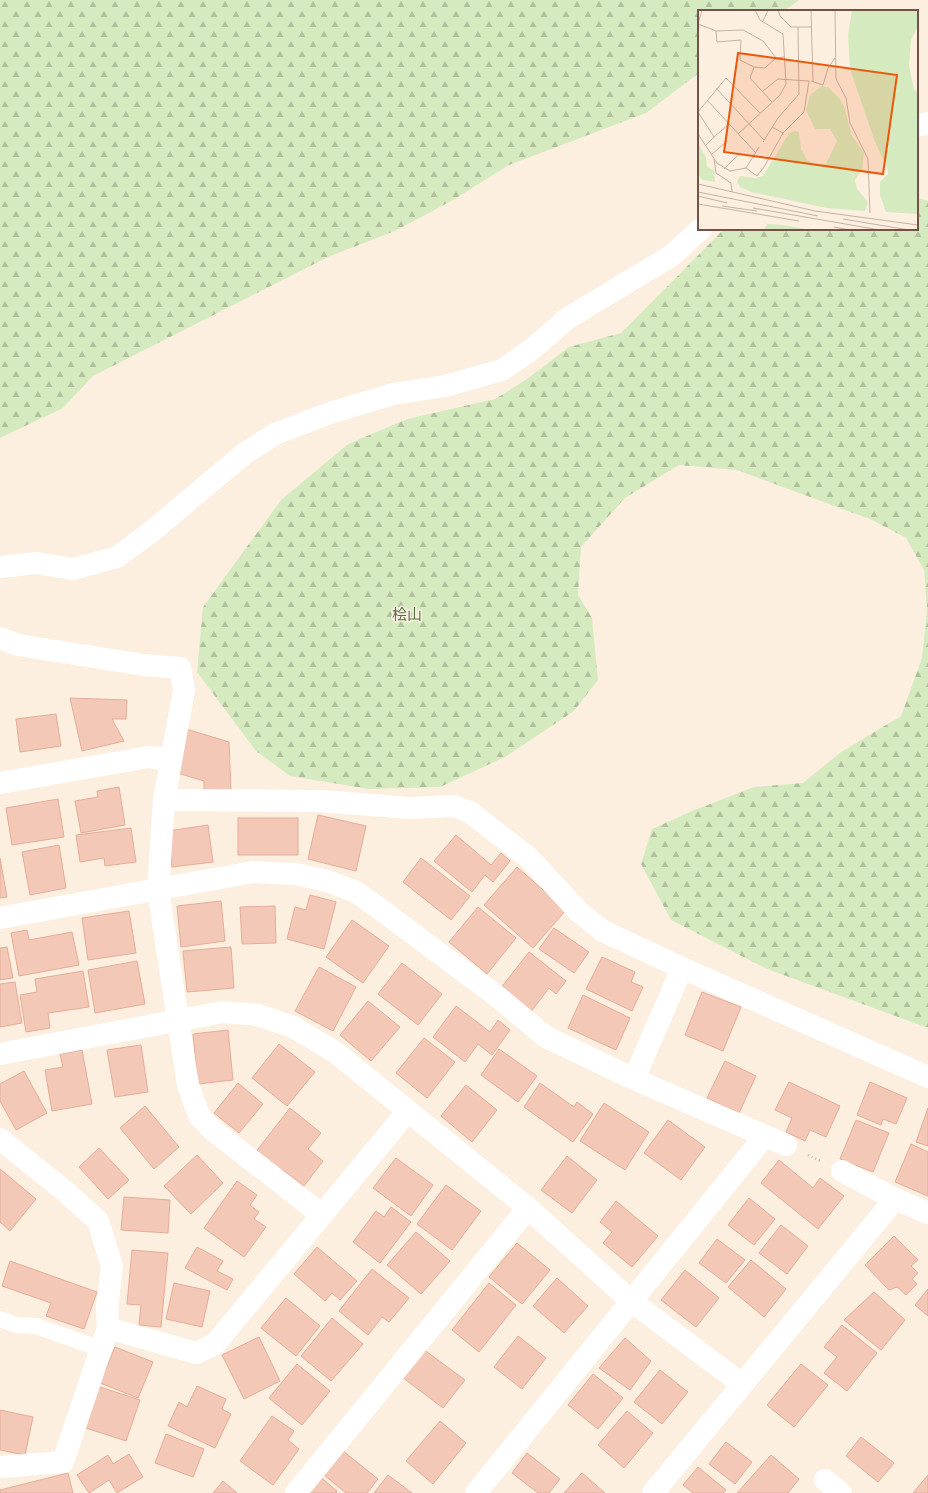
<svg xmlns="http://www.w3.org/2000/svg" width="928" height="1493" viewBox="0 0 928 1493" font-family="'Alegreya Sans','Noto Sans JP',sans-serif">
<defs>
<pattern id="forest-firs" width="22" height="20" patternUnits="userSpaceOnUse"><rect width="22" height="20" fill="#d5ebbf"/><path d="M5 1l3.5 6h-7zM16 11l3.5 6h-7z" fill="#b1c19d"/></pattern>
</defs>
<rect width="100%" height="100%" fill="#fdefe0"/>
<!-- forest -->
<g fill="url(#forest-firs)">
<path d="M0,0H799L784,11H699V73L646,113L509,165L453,200L395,231L330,256L93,376L63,408L0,438Z"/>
<path d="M917,197L928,201V1028L767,969L671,920L641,864L652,829L692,811L754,787L803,783L841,752L901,716L922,658L927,610L924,570L906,538L872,520L737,470L679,465L625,498L581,547L578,595L592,618L598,680L574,711L505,757L440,787L369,789L290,776L256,751L197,672L203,607L281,500L348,444L407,419L495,399L527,379L569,347L621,333L724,229H917Z"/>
</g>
<!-- building -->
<g fill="#f3c8b7" stroke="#e6ac97">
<path d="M70,698L127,700L126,719H112L124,741L82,751Z"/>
<path d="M56,714L61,746L20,752L16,719Z"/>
<path d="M186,729L229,742L231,791L204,792V781L174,772Z"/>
<path d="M119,787L125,825L81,833L75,801L98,797L97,791Z"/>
<path d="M58,799L64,837L12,845L6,808Z"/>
<path d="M318,815L366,826L356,871L308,859Z"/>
<rect x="238" y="818" width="60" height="37"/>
<path d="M208,825L213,862L172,867L168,831Z"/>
<path d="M131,828L136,862L105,866L104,858L80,862L76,835Z"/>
<path d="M456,835L491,865L501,853L510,861L493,882L485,875L472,892L434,861Z"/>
<path d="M59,845L66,888L30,895L22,852Z"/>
<path d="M0,858L7,897L0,898Z"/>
<path d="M421,858L470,896L451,920L403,882Z"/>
<path d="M517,867L566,910L533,948L484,905Z"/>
<path d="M310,895L336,902L324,949L287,939L295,907L306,910Z"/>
<path d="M221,901L225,941L181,947L177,906Z"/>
<path d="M275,906L276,943L242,944L240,907Z"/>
<path d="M478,907L516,938L487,974L449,942Z"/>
<path d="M129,911L136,953L88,960L82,918Z"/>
<path d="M352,920L389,946L363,983L326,957Z"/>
<path d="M554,928L589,952L574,973L539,949Z"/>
<path d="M27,930L29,940L72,932L79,965L19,976L11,933Z"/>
<path d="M7,947L13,978L0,980V948Z"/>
<path d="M231,947L234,988L187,992L183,951Z"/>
<path d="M529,952L566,981L556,994L549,988L530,1013L500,989Z"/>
<path d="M602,957L635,972L631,982L643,987L632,1011L586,989Z"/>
<path d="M137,961L145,1004L95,1013L88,970Z"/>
<path d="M402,963L442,994L418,1025L378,994Z"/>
<path d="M319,967L356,987L333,1031L295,1011Z"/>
<path d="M83,971L89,1007L48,1013L50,1028L26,1032L20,995L37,992L35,979Z"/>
<path d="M15,982L22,1023L0,1027V984Z"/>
<path d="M702,992L741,1007L723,1051L685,1035Z"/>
<path d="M583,995L630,1018L616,1050L568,1028Z"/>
<path d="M368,1001L400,1027L371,1061L340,1035Z"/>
<path d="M456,1006L490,1032L498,1020L510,1030L492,1055L478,1044L465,1062L433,1037Z"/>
<path d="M228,1030L233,1080L198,1084L193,1034Z"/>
<path d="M424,1038L455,1062L427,1098L396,1073Z"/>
<path d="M279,1044L315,1072L287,1106L252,1078Z"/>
<path d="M141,1045L148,1092L115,1097L107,1050Z"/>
<path d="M499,1049L537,1076L518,1102L481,1075Z"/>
<path d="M82,1050L92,1104L52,1111L45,1070L63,1067L60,1054Z"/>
<path d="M725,1061L756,1076L739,1113L707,1098Z"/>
<path d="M24,1071L47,1113L16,1130L0,1101V1084Z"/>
<path d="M789,1082L840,1106L826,1137L810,1130L805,1141L786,1132L792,1118L775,1110Z"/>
<path d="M870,1082L907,1098L896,1124L883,1119L881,1125L857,1115Z"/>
<path d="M238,1083L263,1104L239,1133L214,1113Z"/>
<path d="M540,1083L574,1107L577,1102L593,1114L573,1142L524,1107Z"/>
<path d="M466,1085L497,1110L472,1142L441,1116Z"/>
<path d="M604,1103L649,1132L625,1170L580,1141Z"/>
<path d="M145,1106L179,1147L154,1169L120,1128Z"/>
<path d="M290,1108L321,1133L308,1149L323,1161L304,1186L283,1170L280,1173L255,1153Z"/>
<path d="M928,1108V1146L916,1142Z"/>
<path d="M668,1120L705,1147L681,1180L644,1153Z"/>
<path d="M856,1120L889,1133L873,1172L840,1159Z"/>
<path d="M911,1144L928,1152V1196L895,1182Z"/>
<path d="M99,1148L129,1180L108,1199L79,1167Z"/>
<path d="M197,1155L223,1183L191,1214L164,1186Z"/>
<path d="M567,1156L597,1180L572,1213L541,1190Z"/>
<path d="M396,1158L433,1185L411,1216L373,1188Z"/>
<path d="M779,1160L813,1188L820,1178L844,1196L818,1229L761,1183Z"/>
<path d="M0,1169L36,1199L10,1231L0,1222Z"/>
<path d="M237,1181L257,1195L250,1205L259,1212L254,1219L266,1227L244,1257L204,1228Z"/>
<path d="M446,1185L481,1211L452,1250L417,1224Z"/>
<path d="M124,1197L170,1200L168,1233L121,1230Z"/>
<path d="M749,1198L775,1219L754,1245L728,1225Z"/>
<path d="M616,1201L658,1236L632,1267L603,1243L612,1232L600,1222Z"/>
<path d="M391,1207L411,1222L380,1263L353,1242L376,1211L384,1217Z"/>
<path d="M781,1225L808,1246L787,1274L759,1253Z"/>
<path d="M416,1232L450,1261L421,1294L387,1265Z"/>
<path d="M894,1236L918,1260L911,1266L918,1273L912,1279L917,1284L906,1295L897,1287L889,1290L865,1265Z"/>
<path d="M717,1239L745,1260L726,1283L699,1263Z"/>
<path d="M517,1243L550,1270L522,1304L489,1277Z"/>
<path d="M197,1247L223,1261L217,1271L233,1279L227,1290L185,1268Z"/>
<path d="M317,1247L357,1281L340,1300L332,1293L325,1301L294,1274Z"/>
<path d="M132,1250L168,1253L161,1327L139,1325L141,1305L127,1304Z"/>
<path d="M751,1260L786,1289L764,1317L728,1287Z"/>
<path d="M10,1261L97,1292L84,1329L46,1316L51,1303L2,1286Z"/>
<path d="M372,1269L409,1298L389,1322L382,1317L368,1335L339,1311Z"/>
<path d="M685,1270L719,1298L696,1327L661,1300Z"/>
<path d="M557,1278L588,1306L564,1333L533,1306Z"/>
<path d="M174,1283L210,1291L202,1327L166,1319Z"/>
<path d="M489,1283L516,1305L479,1352L452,1330Z"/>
<path d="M928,1289V1316L915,1305Z"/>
<path d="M874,1292L905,1320L881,1350L844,1320Z"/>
<path d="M286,1298L320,1326L296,1356L261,1328Z"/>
<path d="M332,1318L363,1344L331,1381L301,1356Z"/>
<path d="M842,1325L877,1353L847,1391L824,1373L837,1357L824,1347Z"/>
<path d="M518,1336L546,1358L522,1389L494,1367Z"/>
<path d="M259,1337L280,1381L244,1399L222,1355Z"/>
<path d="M625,1338L651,1361L630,1390L599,1368Z"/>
<path d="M115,1347L153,1362L138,1398L100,1383Z"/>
<path d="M423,1349L465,1380L443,1408L402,1377Z"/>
<path d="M297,1364L330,1391L302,1425L269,1398Z"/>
<path d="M801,1364L828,1385L794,1427L767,1405Z"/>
<path d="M660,1370L688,1392L662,1424L634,1402Z"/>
<path d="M593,1374L623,1398L598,1429L568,1405Z"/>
<path d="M97,1386L140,1400L126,1441L83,1427Z"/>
<path d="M197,1386L226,1399L222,1409L231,1414L215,1448L168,1426L179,1402L187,1407Z"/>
<path d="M0,1410L33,1417L25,1455L0,1450Z"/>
<path d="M627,1411L653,1433L624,1468L598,1445Z"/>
<path d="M272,1416L294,1431L288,1440L299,1449L273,1485L240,1461Z"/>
<path d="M440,1421L466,1443L433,1484L406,1461Z"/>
<path d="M166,1434L204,1449L193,1477L155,1463Z"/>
<path d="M861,1437L894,1463L878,1482L846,1456Z"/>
<path d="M726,1442L752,1462L735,1484L709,1464Z"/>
<path d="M343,1451L378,1479L367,1493H346L324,1475Z"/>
<path d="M527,1453L560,1479L549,1493H538L512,1473Z"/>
<path d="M129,1454L143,1477L117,1493L109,1480L89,1493L77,1475L108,1455L113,1464Z"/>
<path d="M771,1455L799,1479L788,1493H737Z"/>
<path d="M698,1467L726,1490L723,1493H693L683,1485Z"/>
<path d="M68,1473L73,1493H0V1490Z"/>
<path d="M582,1473L605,1493H564Z"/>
<path d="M318,1475L337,1491L336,1493H311L307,1489Z"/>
<path d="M388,1475L412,1493H374Z"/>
<path d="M928,1475V1493H913Z"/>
<path d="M223,1481L237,1493H213Z"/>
</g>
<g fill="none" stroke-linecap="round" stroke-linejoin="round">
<!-- path -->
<path stroke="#d8ab9b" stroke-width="2.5" stroke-dasharray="1 3" stroke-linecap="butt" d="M808,1155L820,1161"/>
<!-- lane -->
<path stroke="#fff" stroke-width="16" d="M0,1319L17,1325L36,1326L101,1349"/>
<!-- street -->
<g stroke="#fff" stroke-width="22">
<path d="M917,126L928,123"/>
<path d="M0,567L36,563L73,569L117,557L151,532L244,454L275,434L330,413L393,394L445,386L502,370L531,350L568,318L671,256L701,229"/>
<path d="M0,638L18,645L144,665L180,668L184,690L164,800"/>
<path d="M0,783L149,757L171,760"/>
<path d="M0,918L253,872L296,874L327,881L356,892L376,906L498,997L546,1037L634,1079L786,1145"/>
<path d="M0,1054L223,1012L258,1015L293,1027L335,1052L528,1208L631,1301L742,1384"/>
<path d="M634,1079L682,968L928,1077"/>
<path d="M0,1139L66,1192L98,1221L112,1266L107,1308L108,1328L63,1462L0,1467"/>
<path d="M842,1171L895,1199L928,1213"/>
<path d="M322,1215L214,1131L199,1116L188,1085L158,890L164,800L321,801L410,808L454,806L470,812L529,858L579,912L603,931L682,968"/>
<path d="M108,1328L196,1353L215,1344L408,1111"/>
<path d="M825,1480L841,1493"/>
<path d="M296,1493L528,1208"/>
<path d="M476,1493L765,1136"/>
<path d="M653,1493L895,1199"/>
</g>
</g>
<g text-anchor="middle" stroke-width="3" stroke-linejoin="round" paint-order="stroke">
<!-- park labels -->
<g font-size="15" fill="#53753c" stroke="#fff3e7">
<text x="407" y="620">桧山</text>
</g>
</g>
<!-- overview -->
<g transform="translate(698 10)">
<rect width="220" height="220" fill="#fdefe0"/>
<path d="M154,0H220V16L213,30L211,56L216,79L220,83V204L188,202L182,185V172L190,164L189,157L177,132L152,59L150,25ZM124,76L131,78L141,88L146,96L154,126L166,143L164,160L157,170L159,179L170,192L167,201L128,198L53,182L42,177L39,172L42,166L57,168L65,166L91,123L97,121L101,122L103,139L109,150L120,155L128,154L139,131L132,119H117L108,100L112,85ZM0,133L8,147L9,157L16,160L17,172L5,170L0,166ZM69,214L85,215L113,220H66Z" fill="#d5ebbf"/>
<path fill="none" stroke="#c7b0a3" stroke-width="1" d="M80,0L82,6L93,17H114M113,0L115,72M137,0L138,69L148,88L152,113L170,149L172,203M65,11L70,0M0,14L18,21L45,20L65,31L78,48L86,47M0,14L4,0M18,21L19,32L43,30L42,50L56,57L67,58L78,48M56,57L52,68L74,92M113,71L125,75L130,58L137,48M18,78L66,130M65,81L80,69L111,71L106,102L85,123M9,90L58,143M31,114L16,127L0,102L28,68L62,103M0,124L19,153L32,161L48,158L61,137M40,124L82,85L88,74L85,24L62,10L57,0M65,132L80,108L101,84L100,17M7,136L16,127M13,145L29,131M16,149L18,163L33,173L34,182M48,158L59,166L66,157L85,123L74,117M26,159L39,146M0,174L117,201L220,215M0,182L120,206M0,186L29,193M0,194L101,211M24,196L59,201M55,198L182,220M145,209L211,220M136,217L152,220"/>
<path fill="#e8590c" fill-opacity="0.15" stroke="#e8590c" stroke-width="2" d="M40,43L199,65L185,164L26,142Z"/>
<rect width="220" height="220" fill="none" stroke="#755247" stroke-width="2"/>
</g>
</svg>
